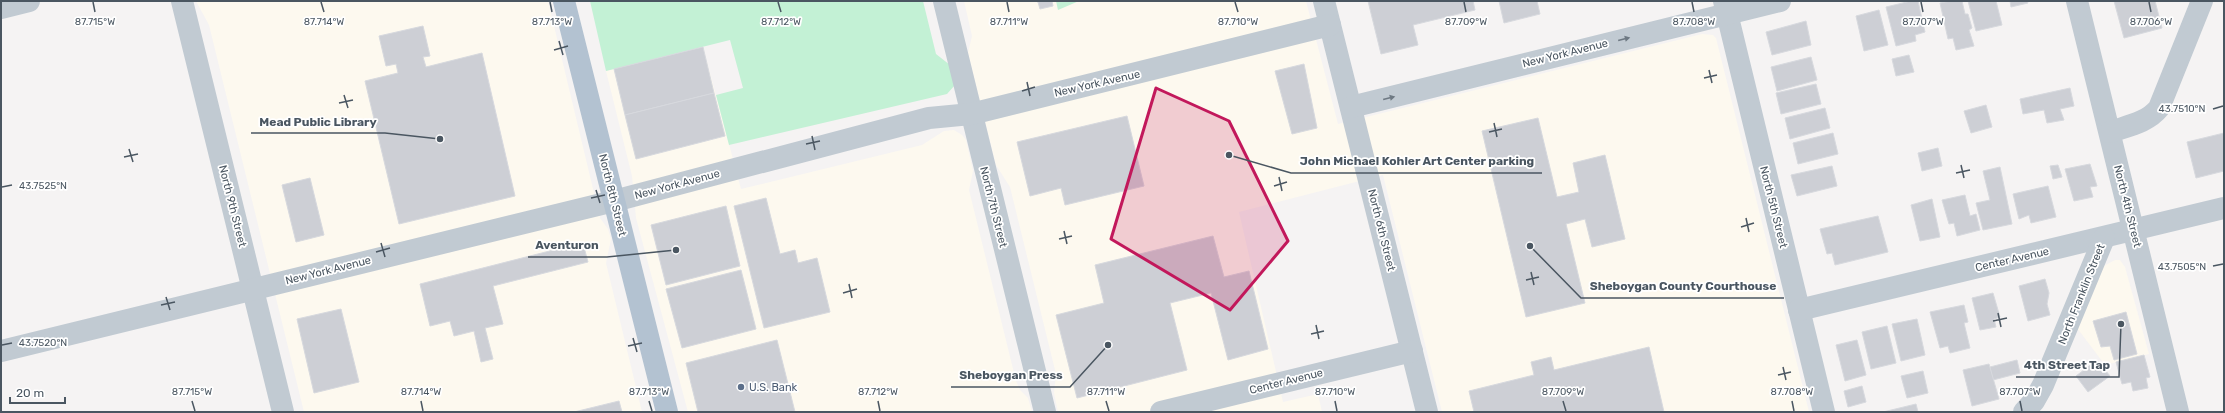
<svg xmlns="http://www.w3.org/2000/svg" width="2225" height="413" viewBox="0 0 2225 413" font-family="Rubik,sans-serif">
<rect width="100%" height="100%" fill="#f5f3f3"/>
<!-- commercial -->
<g fill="#fdf9ef">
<path d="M196,1H548L600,218L608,229L611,239L606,263L642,412H304L209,25Z"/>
<path d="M964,1H1306L1338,124L1702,34L1713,35L1716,38L1809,412H1442L1383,175L1239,212L1283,402L1318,394L1322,412H1058L1054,393L1056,374L1010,187L996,165L968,53L972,36Z"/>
<path d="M703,47L741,189L922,145L944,131L954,130L962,135L966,140L973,171L969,190L971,198L1016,381L1020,390L1028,398L1032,412H688L636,218L632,176L606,71Z"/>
<path d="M2115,260H2120L2125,267L2149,354L2105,365L2077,328L2102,267Z"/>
</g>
<!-- green -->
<g fill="#c3f1d5">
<path d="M590,1H923L936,54L950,65L955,85L947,94L729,145L716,95L743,88L730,40L606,71Z"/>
<path d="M1056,1H1079L1058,10Z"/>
</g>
<!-- building -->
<g fill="#cdcfd5" stroke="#d7d9de">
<path d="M1035,1H1052L1053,6L1040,9L1038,2Z"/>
<path d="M1368,1H1473L1475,10L1413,25L1418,45L1381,54Z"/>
<path d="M1499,1H1537L1540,14L1504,23Z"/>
<path d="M1911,1H1918L1925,32L1915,35L1916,41L1896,46L1886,7Z"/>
<path d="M1951,1H1962L1965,14H1968L1972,28L1969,30L1974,46L1956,50L1953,38L1948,39L1940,3Z"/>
<path d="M1968,1H1996L2002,25L1976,31Z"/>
<path d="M2010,1H2027L2028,3L2011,7Z"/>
<path d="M2114,1H2155L2162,28L2124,38Z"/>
<path d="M1879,10L1888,45L1864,51L1856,16Z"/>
<path d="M1806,21L1811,45L1772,55L1766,32Z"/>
<path d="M423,26L430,56L423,57L426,67L482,53L515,196L399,224L365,81L398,73L396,64L386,66L379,36Z"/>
<path d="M703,47L714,93L625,115L614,69Z"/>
<path d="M1909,55L1914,72L1896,76L1892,59Z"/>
<path d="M1811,57L1817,80L1777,91L1771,67Z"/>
<path d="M1304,64L1317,128L1292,134L1275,71Z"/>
<path d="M1816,84L1821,104L1781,114L1776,93Z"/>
<path d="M2070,88L2074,106L2060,109L2064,120L2047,123L2044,110L2023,114L2020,99Z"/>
<path d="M714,93L725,136L636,159L625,115Z"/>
<path d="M1986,105L1992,127L1971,133L1964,111Z"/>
<path d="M1825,108L1830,128L1790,139L1785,118Z"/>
<path d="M1127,116L1144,186L1065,205L1061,188L1030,196L1017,142Z"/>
<path d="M1538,118L1557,197L1579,192L1573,163L1605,155L1625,239L1592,247L1585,219L1566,224L1585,303L1526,317L1482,131Z"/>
<path d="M1833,133L1838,154L1798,164L1793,143Z"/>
<path d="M2224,133V171L2196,178L2187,142Z"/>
<path d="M1938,148L1942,166L1922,171L1918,153Z"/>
<path d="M2090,164L2097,186L2090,187L2093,197L2074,201L2065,169Z"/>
<path d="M2058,165L2062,177L2053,179L2050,166Z"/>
<path d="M1832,166L1837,186L1797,196L1791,175Z"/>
<path d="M2000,167L2012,224L1983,230L1976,203L1990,200L1983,171Z"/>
<path d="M310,178L324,235L296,242L282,185Z"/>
<path d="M2048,186L2056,217L2031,223L2029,215L2019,219L2013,194Z"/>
<path d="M1965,195L1970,216L1976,214L1980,230L1957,236L1954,223L1949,224L1942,200Z"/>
<path d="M766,198L780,254L795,250L798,263L817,258L830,312L764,328L734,206Z"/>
<path d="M1932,199L1940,237L1920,241L1911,205Z"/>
<path d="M726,206L740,266L666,285L651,225Z"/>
<path d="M1878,216L1888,252L1835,265L1832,253L1827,254L1820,229Z"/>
<path d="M1213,236L1224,277L1249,271L1268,349L1228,360L1211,293L1170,303L1187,370L1077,398L1056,315L1104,303L1095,265Z"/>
<path d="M577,244L584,247L588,262L493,286L503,324L485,328L493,359L481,362L474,331L454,336L450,321L430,326L420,284Z"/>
<path d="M741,270L756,329L682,348L666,289Z"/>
<path d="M2045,279L2049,293L2047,304L2050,315L2028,321L2019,286Z"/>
<path d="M1993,293L2000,317L1994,319L1996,327L1980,330L1972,298Z"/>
<path d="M1964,305L1968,322L1964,323L1970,348L1950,353L1948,346L1940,348L1930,312Z"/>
<path d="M341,309L359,382L314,393L297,319Z"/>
<path d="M2126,312L2137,354L2114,360L2110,346L2101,347L2093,321Z"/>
<path d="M1917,319L1925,355L1901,361L1892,324Z"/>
<path d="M1887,326L1896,363L1871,369L1862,332Z"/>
<path d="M777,340L795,412H698L686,363Z"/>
<path d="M1857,340L1866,375L1845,381L1836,345Z"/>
<path d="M1649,347L1664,412H1474L1469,391L1534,375L1531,362L1551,357L1554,370Z"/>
<path d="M2144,355L2150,377L2146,378L2148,388L2133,391L2131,382L2122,384L2116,362Z"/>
<path d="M2017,360L2020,373L1993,380L1990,367Z"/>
<path d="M2097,360L2110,376L2088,392L2076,376Z"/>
<path d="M1989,364L1999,399L1972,406L1963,370Z"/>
<path d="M1923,371L1928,393L1907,398L1901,376Z"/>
<path d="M1862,386L1866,402L1848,407L1844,391Z"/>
<path d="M619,401L622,412H574Z"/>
<path d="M1916,404L1918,412H1883Z"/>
</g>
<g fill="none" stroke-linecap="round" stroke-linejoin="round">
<!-- minor -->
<g stroke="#c1cad2" stroke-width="22">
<path d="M182,1L283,412"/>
<path d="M944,1L1045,412"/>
<path d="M1324,1L1427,412"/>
<path d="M1724,1L1824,412"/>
<path d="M2077,1L2178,412"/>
<path d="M1,8L29,1"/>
<path d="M1351,107L1780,1"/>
<path d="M2110,132C2127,126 2147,123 2159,108L2202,1"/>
<path d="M1799,310L2224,208"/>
<path d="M1,351L614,201L929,118L971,114L1330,25"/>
<path d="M1161,412L1412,351"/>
<path d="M2024,412L2034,401L2043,385L2104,238"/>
</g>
<!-- major -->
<path stroke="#b3c2d1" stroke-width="22" d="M564,1L667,412"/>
</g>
<!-- one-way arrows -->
<defs><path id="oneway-solid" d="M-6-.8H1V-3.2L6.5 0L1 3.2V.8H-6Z"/></defs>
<g fill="#6e7983">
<use href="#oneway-solid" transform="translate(1624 39) rotate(-14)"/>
<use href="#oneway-solid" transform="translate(1389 98) rotate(-14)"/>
</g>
<!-- marked area -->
<path fill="#c2185b" fill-opacity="0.2" stroke="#c2185b" stroke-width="3" stroke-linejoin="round" d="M1156,88L1229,121L1288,241L1230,310L1111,239Z"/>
<!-- ticks -->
<path fill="none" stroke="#4a5661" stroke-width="1.5" d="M93,2L95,12M321,2L324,12M550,2L552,12M778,2L781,12M1007,2L1009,12M1235,2L1238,12M1464,2L1466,12M1692,2L1694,12M1921,2L1923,12M2149,2L2151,12M559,41L563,55M554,50L568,46M1709,70L1712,83M1704,78L1717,75M1027,82L1030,96M1022,91L1035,87M344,95L348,108M339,103L353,100M2213,109L2223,106M1494,123L1497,137M1489,132L1502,129M812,136L815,150M806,144L820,141M129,149L133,162M124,157L138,154M1961,165L1964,178M1956,173L1970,170M1279,177L1282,191M1274,186L1287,182M2,187L12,185M596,190L600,203M591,198L605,195M1746,218L1749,232M1741,227L1754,223M1064,231L1067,244M1059,239L1072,236M381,243L385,257M376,252L390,248M2213,266L2223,264M1531,272L1534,285M1526,280L1539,277M849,284L852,298M843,293L857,289M166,297L170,310M161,305L175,302M1998,313L2001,327M1993,321L2007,318M1316,325L1319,339M1311,334L1324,331M633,338L637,352M2,345L12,343M628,346L642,343M1783,367L1786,380M1778,375L1791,372M192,401L195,411M421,401L423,411M649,401L652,411M878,401L880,411M1106,401L1109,411M1335,401L1337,411M1563,401L1566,411M1792,401L1794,411M2020,401L2022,411"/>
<!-- markers -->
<circle fill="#5c6f8a" stroke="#fff" stroke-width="1.5" cx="741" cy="387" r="4"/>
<g text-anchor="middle" stroke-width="3.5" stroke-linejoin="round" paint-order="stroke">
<!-- street labels -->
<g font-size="11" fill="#4a5661" stroke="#fff">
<text transform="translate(1565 53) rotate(-14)" y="4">New York Avenue</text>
<text transform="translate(1097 83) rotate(-13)" y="4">New York Avenue</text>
<text transform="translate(677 184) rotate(-15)" y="4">New York Avenue</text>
<text transform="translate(613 195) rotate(76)" y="4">North 8th Street</text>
<text transform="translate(233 206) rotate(76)" y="4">North 9th Street</text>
<text transform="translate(2128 206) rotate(76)" y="4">North 4th Street</text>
<text transform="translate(994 207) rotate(76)" y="4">North 7th Street</text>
<text transform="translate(1774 207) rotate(76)" y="4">North 5th Street</text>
<text transform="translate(1382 230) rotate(76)" y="4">North 6th Street</text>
<text transform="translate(2012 259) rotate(-13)" y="4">Center Avenue</text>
<text transform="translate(328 270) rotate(-14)" y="4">New York Avenue</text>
<text transform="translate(2081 294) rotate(-68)" y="4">North Franklin Street</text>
<text transform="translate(1286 381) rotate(-14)" y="4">Center Avenue</text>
</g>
<!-- service labels -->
<g font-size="11" fill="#4e5e75" stroke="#fff" text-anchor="start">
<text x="749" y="391">U.S. Bank</text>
</g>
</g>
<g font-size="10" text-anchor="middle" fill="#4a5661" stroke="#fff" stroke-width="3.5" stroke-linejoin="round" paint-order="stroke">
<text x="1238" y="25">87.710°W</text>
<text x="1466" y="25">87.709°W</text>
<text x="1923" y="25">87.707°W</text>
<text x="2151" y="25">87.706°W</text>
<text x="95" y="25">87.715°W</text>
<text x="324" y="25">87.714°W</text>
<text x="552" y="25">87.713°W</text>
<text x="781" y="25">87.712°W</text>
<text x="1009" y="25">87.711°W</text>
<text x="1694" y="25">87.708°W</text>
<text x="2182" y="112">43.7510°N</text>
<text x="43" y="189">43.7525°N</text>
<text x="2182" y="270">43.7505°N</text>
<text x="43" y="346">43.7520°N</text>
<text x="192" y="395">87.715°W</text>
<text x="421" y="395">87.714°W</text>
<text x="649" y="395">87.713°W</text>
<text x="878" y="395">87.712°W</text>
<text x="1106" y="395">87.711°W</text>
<text x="1335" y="395">87.710°W</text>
<text x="1563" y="395">87.709°W</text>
<text x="1792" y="395">87.708°W</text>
<text x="2020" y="395">87.707°W</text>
</g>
<!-- callouts -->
<path fill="none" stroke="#4a5661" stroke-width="1.5" d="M440 139L385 133H251M1229 155L1291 173H1542M676 250L607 257H528M1530 246L1581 298H1784M2121 324L2119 377H2016M1108 345L1070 387H951"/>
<g fill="#4a5661" stroke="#fff" stroke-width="1.5">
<circle cx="440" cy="139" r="4"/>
<circle cx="1229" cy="155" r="4"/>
<circle cx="676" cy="250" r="4"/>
<circle cx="1530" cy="246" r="4"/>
<circle cx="2121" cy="324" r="4"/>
<circle cx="1108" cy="345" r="4"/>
</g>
<g font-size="12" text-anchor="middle" font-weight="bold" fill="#4a5661" stroke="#fff" stroke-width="3.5" stroke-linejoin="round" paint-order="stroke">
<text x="318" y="126">Mead Public Library</text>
<text x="1417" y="165">John Michael Kohler Art Center parking</text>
<text x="567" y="249">Aventuron</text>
<text x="1683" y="290">Sheboygan County Courthouse</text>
<text x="2067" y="369">4th Street Tap</text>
<text x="1011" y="379">Sheboygan Press</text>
</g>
<!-- border -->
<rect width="2225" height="413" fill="none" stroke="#4a5661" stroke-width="4"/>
<!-- scale -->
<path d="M10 397v6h55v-6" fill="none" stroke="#4a5661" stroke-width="2"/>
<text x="16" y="397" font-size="12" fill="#4a5661" stroke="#ffffff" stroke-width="3" paint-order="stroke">20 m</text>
</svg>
